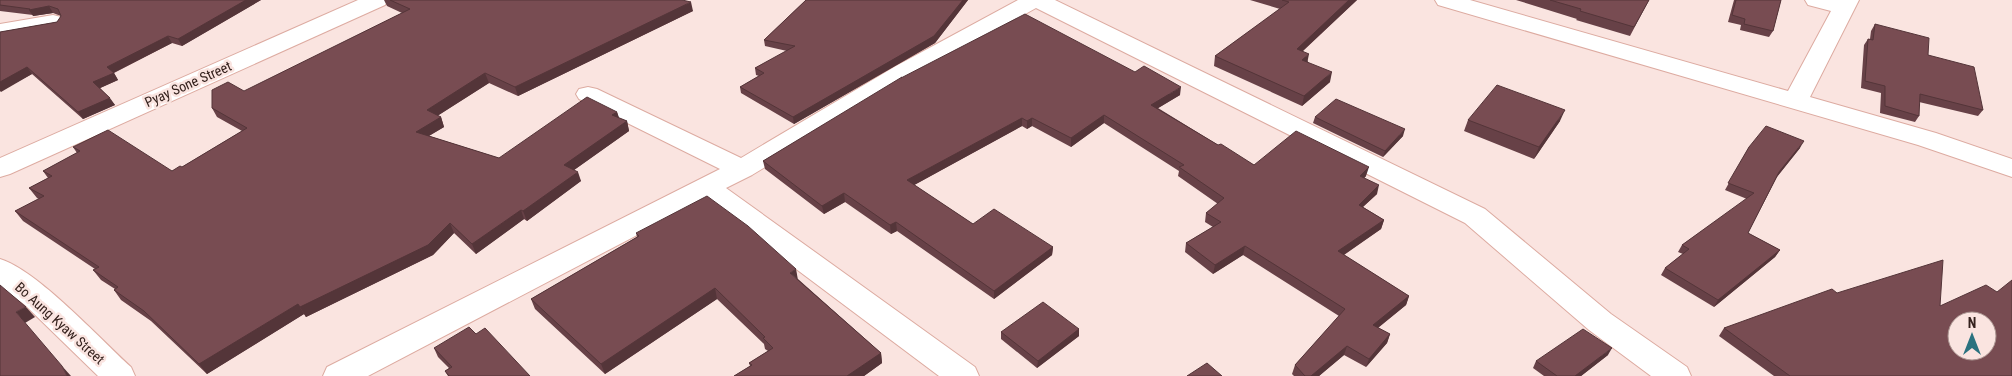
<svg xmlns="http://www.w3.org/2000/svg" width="2012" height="376" viewBox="0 0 2012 376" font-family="'Roboto Condensed',sans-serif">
<rect width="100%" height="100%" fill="#fae4e0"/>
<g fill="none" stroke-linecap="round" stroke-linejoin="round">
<defs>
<g id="minor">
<path d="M358,0H388L385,5L10,174L0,177V158Z"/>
<path d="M1018,0H1055L1485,209L1611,314L1687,367L1691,376H1651L1589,330L1465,223L1036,8L914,76L752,175L726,188L975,367L979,376H939L704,200L368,376H323L327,367L720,169L579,99L576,94L579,89L588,87L597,89L741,158L896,66Z"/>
<path d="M1435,0H1470L1788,91L1831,11L1808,5L1805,0H1859L1810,97L1936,133L2012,159V177L1918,145L1438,5Z"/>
<path d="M53,15L61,17L64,22L61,27L0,38V24Z"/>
</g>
<path id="tertiary" d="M0,259C37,270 100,339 131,367L135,376H98L25,305L0,286Z"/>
</defs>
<!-- minor casing -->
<use href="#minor" stroke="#ddaba1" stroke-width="2"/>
<!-- tertiary casing -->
<use href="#tertiary" stroke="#ddaba1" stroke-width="2"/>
<!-- minor -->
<use href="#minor" fill="#fff" fill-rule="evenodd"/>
<!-- tertiary -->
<use href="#tertiary" fill="#fff" fill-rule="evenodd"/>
</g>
<!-- wall -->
<g fill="#674147">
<path d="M0,0H261L182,46L172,43L114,73L118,80L100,88L115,105L83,119L32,74L0,91V32L57,22L61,16L53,13L33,16V15L0,11Z"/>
<path d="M384,0H682L693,11L518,96L489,83L437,116L441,117L444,127L429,136L499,158L617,112L619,118L627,121L629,131L574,170L581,181L527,221L524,219L476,254L454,233L433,255L306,317L304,314L207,374L151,321L121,300L114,290L115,289L101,280L93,270L95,269L23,221L15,211L39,199L37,198L29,188L48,178L43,171L77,153L73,147L172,171L182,167L242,131L217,117L212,108L402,13L387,6Z"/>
<path d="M806,0H968L935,43L794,124L741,93L740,87L759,76L756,75L755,68L787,51L765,46L764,40Z"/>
<path d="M1250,0H1357L1303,51L1308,62L1330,82L1302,106L1214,66L1215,56L1280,9Z"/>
<path d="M1516,0H1649L1630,36L1576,20L1577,19Z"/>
<path d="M1734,0H1781L1773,31L1769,37L1740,30L1741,25L1728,22Z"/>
<path d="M1875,24L1928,55L1983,110L1978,116L1919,102V116L1915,122L1880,113L1881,93L1861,88L1864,45L1868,39H1870L1871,31Z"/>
<path d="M902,78L1180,95L1158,108L1218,145L1254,165L1366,176L1364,178L1377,194L1363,207L1384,220L1381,229L1344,255L1409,296L1406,305L1378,328L1390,334L1387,343L1366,367L1344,355L1319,376H1294L1292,374L1295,365L1339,316L1243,255L1213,274L1185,252L1186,243L1213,227L1205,222L1206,213L1218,204L1178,176L1179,171L1104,123L1071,147L1032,126L1027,129L1022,126L914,185L973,224L1053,247L1052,255L994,299L897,231L891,234L845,202L824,214L765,169L763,161Z"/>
<path d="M1315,117L1403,136L1383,157L1313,123Z"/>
<path d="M1468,120L1560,121L1534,159L1464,131Z"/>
<path d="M1749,147L1800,148L1777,177L1748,233L1780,250L1775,257L1714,307L1661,275L1665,268L1683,254L1678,252L1682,245L1747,199L1725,190Z"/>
<path d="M636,233L798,279L881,353L882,363L864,376H734L750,366L749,363L768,351L765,349L764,344L717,299L605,374L535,309L531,299L637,237Z"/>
<path d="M1837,293L1940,306L2012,376H1774L1719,336L1724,328Z"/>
<path d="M1079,329V336L1037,368L1001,339V332Z"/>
<path d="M476,334L530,376H448L445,371L449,368L438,357L434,348Z"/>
<path d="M1608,355L1581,376H1544L1533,368L1536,361Z"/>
</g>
<!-- shaded-wall -->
<g fill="#543539">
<path d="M246,0H261L182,46L178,39Z"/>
<path d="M963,0H968L935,43L794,124L793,117Z"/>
<path d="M1349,0H1357L1295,58L1297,49Z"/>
<path d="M691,2L693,11L518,96L515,87Z"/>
<path d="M49,6L53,13L33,16L29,10Z"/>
<path d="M168,36L172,43L111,74L107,67Z"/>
<path d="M1309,54L1307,64L1302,60Z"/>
<path d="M27,67L32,74L1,92L0,91V82Z"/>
<path d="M1332,72L1330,82L1302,106L1304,96Z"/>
<path d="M114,73L118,80L98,89L93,82Z"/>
<path d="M485,73L489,83L431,120L427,110Z"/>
<path d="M1181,87L1180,95L1150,113L1151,105Z"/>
<path d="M110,98L115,105L83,119L78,112Z"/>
<path d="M1565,110L1560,121L1534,159L1539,147Z"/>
<path d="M617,112L620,121L612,115Z"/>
<path d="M1104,115V123L1071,147V138Z"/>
<path d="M441,117L444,127L420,141L416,132Z"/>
<path d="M1022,118V126L907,189V180Z"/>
<path d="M1032,118V126L1027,129V121Z"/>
<path d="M627,121L629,131L567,175L564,165Z"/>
<path d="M1405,129L1403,136L1383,157L1385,151Z"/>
<path d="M1804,141L1800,148L1775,179L1779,172Z"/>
<path d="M1369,167L1366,176L1358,185L1360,176Z"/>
<path d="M578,172L581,181L527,221L523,211Z"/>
<path d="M1379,185L1377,194L1356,213L1359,205Z"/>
<path d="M844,193L845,202L824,214L822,206Z"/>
<path d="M521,210L524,219L476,254L472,244Z"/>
<path d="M1384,220L1381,229L1336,260L1338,251Z"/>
<path d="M896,222L897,231L891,234L890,225Z"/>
<path d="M450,223L454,233L433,255L306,317L300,307Z"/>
<path d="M1245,246L1243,255L1213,274L1215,265Z"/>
<path d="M1053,247L1052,255L994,299V291Z"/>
<path d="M1780,250L1775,257L1714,307L1718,300Z"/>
<path d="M796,269L798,280L790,273Z"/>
<path d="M715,288L717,299L605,374L601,364Z"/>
<path d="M1409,296L1406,305L1370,334L1373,325Z"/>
<path d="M298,304L304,314L207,374L199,364Z"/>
<path d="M26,307L35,317L25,323L16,312Z"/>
<path d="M1079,329V336L1037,368L1038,361Z"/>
<path d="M1390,334L1387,343L1366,367L1369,359Z"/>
<path d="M1347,346L1344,355L1319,376H1311Z"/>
<path d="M1612,348L1608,355L1581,376H1575Z"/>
<path d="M881,353L882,363L864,376H847Z"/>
<path d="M62,366L71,376H67Z"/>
</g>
<!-- building -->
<g fill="#784c52" stroke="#543539" fill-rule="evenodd">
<path d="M0,0H246L178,39L168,36L107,67L114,73L93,82L110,98L78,112L27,67L0,82V32L57,22L61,16L58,9L49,6L29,10L30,9L0,5Z"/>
<path d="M390,0H682L691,2L515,87L485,73L427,110L441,117L416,132L499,158L587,97L617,112L612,115L627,121L564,165L578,172L523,211L521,210L472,244L450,223L428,245L300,307L298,304L199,364L144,311L114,290L118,287L93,270L99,267L15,211L44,196L29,188L52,176L43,171L80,151L73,147L108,130L172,171L180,166L182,167L247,128L212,108V90L228,82L244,91L410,9Z"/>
<path d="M806,0H963L934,36L793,117L740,87L764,73L755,68L795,46L764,40Z"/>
<path d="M1282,0H1349L1297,49L1309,54L1302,60L1332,72L1304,96L1215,56L1289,2Z"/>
<path d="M1550,0H1649L1634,27L1580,11L1581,9Z"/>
<path d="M1736,0H1781L1773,31L1744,24L1745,19L1732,15Z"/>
<path d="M1025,14L1135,72L1144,66L1181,87L1151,105L1218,145L1221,144L1254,165L1296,131L1369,167L1360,176L1379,185L1359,205L1384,220L1338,251L1409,296L1373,325L1390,334L1369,359L1347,346L1311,376H1305L1295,365L1345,309L1245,246L1215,265L1186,243L1221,222L1206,213L1224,198L1179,167L1184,165L1104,115L1071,138L1032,118L1027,121L1022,118L907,180L973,224L994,209L1053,247L994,291L896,222L890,225L844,193L822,206L763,161L902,77L901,78Z"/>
<path d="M1875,24L1929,38L1928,55L1974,67L1983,110L1920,94L1919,116L1885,106V86L1865,81L1868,39L1873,40Z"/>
<path d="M1497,85L1565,110L1539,147L1468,120Z"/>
<path d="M1336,99L1405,129L1385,151L1315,117Z"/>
<path d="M1766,126L1804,141L1779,172L1748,233L1780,250L1718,300L1665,268L1689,249L1682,245L1754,193L1728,183L1749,147Z"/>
<path d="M707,196L748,226L796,269L790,273L881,353L847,376H734L752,365L749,363L773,348L763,338L765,337L715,288L601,364L531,299L639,236L636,233Z"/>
<path d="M1943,260L1940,306L1986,285L1997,292L2012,280V376H1790L1724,328L1832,289L1837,293ZM1957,321H1987V351H1957Z"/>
<path d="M0,285L26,307L16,312L62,366L67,376H0Z"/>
<path d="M1043,302L1079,329L1038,361L1001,332Z"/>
<path d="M469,327L476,334L485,328L530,376H449L445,371L452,367L434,348Z"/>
<path d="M1583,329L1612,348L1575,376H1557L1536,361Z"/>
<path d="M1207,363L1222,376H1187Z"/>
</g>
<g text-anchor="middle" stroke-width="5" stroke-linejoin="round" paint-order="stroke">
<!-- street labels -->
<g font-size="14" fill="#34211d" stroke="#fae4e0">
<text transform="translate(188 84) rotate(-24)" y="5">Pyay Sone Street</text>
<text transform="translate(60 323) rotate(42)" y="5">Bo Aung Kyaw Street</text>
</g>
</g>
<!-- north arrow -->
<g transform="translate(1972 336)"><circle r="24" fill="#fae4e0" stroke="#ab9692"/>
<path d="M0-4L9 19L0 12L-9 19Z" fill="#2b727f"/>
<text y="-8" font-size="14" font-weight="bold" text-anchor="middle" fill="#34211d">N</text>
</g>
</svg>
